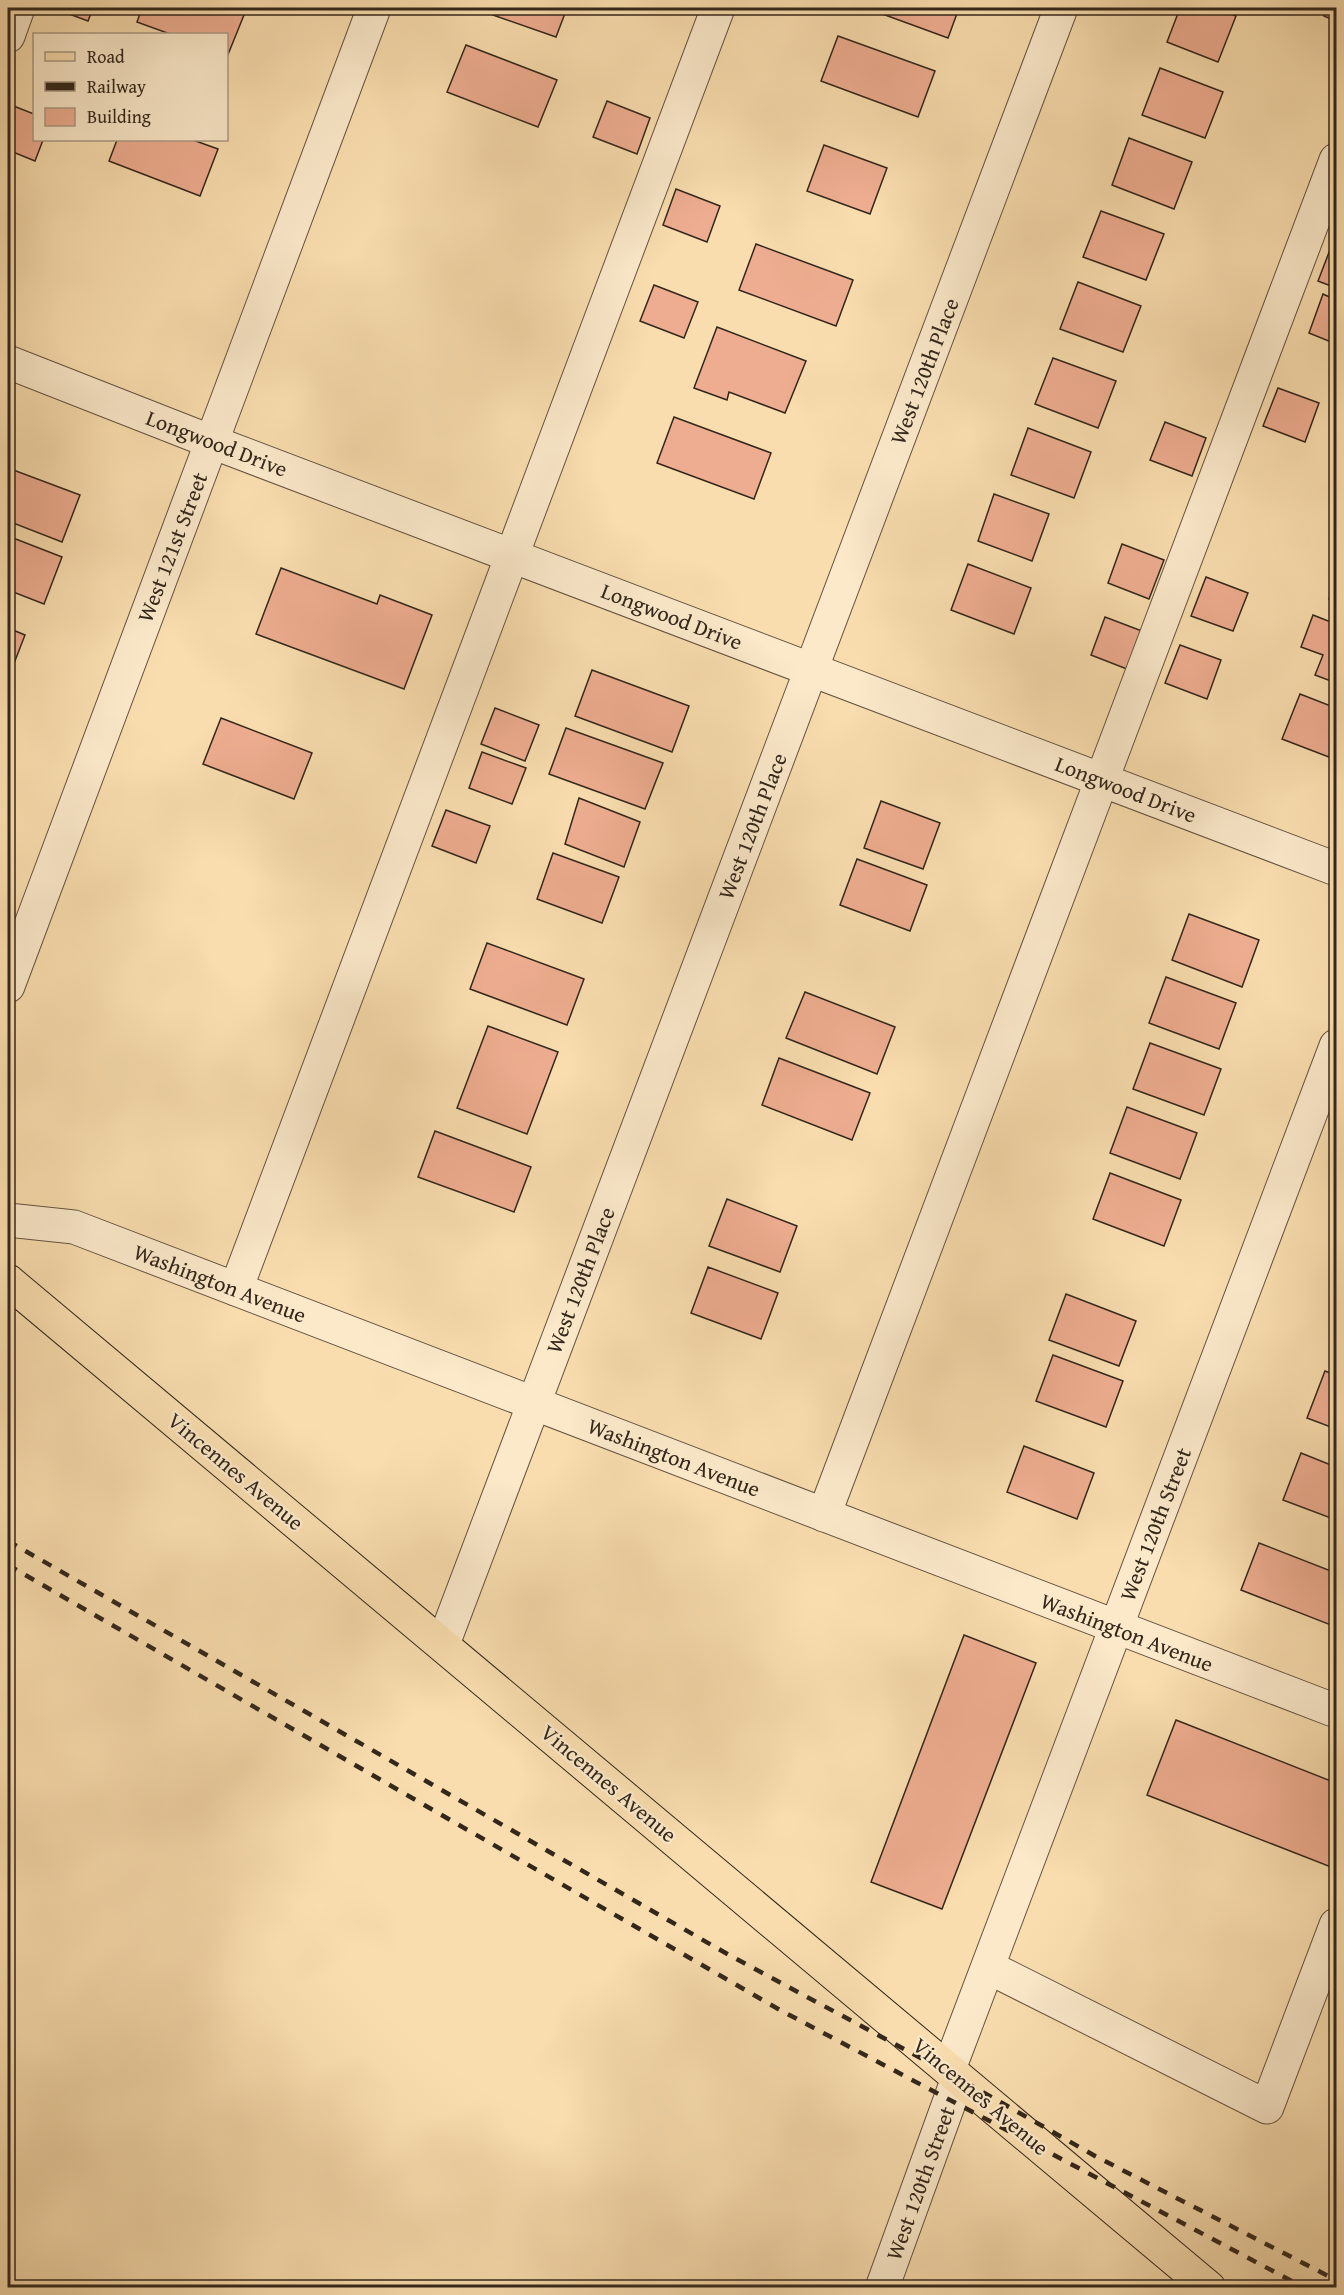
<svg xmlns="http://www.w3.org/2000/svg" width="1344" height="2295" viewBox="0 0 1344 2295" font-family="'Gentium Book Plus',serif">
<rect width="100%" height="100%" fill="#f9ddae"/>
<filter id="stains"><feTurbulence type="fractalNoise" baseFrequency=".00333" numOctaves="4"/><feColorMatrix values="0 0 0 0 .2 0 0 0 0 .09 0 0 0 0 .02 0 0 0 .5 -.17"/></filter>
<radialGradient id="worn" r=".72"><stop offset=".6" stop-color="#630" stop-opacity="0"/><stop offset="1" stop-color="#630" stop-opacity=".3"/></radialGradient>
<!-- building -->
<g fill="#eead90" stroke="#33271b" stroke-width="1.5">
<path d="M53,8H93L88,21Z"/>
<path d="M142,8H239L246,10L227,57L226,34H170L137,22Z"/>
<path d="M496,8H567L556,37L493,15Z"/>
<path d="M866,8H959L948,38Z"/>
<path d="M1180,8H1215L1236,16L1218,62L1167,42Z"/>
<path d="M1327,8H1336V21L1324,16Z"/>
<path d="M838,36L935,71L918,117L821,81Z"/>
<path d="M466,45L557,80L538,127L447,92Z"/>
<path d="M1160,68L1223,92L1205,138L1142,115Z"/>
<path d="M607,101L650,118L637,154L593,137Z"/>
<path d="M11,105L34,114V140H43L35,161L8,150V113Z"/>
<path d="M1129,138L1192,162L1174,209L1112,185Z"/>
<path d="M117,140H193L218,149L200,196L109,161Z"/>
<path d="M824,145L887,168L870,214L807,191Z"/>
<path d="M676,189L720,206L707,242L663,225Z"/>
<path d="M1101,211L1164,234L1146,280L1083,257Z"/>
<path d="M1333,242L1336,244V288L1318,281Z"/>
<path d="M756,244L853,280L836,326L739,290Z"/>
<path d="M1078,282L1141,306L1123,352L1060,329Z"/>
<path d="M654,285L698,302L684,338L640,321Z"/>
<path d="M1323,294L1336,300V344L1309,333Z"/>
<path d="M717,327L806,361L785,413L729,392L727,400L694,388Z"/>
<path d="M1053,358L1116,381L1098,428L1035,404Z"/>
<path d="M1278,388L1319,403L1305,442L1263,426Z"/>
<path d="M674,417L771,453L754,499L657,463Z"/>
<path d="M1165,422L1206,438L1192,476L1150,460Z"/>
<path d="M1028,428L1091,452L1074,498L1011,475Z"/>
<path d="M8,468L80,495L62,542L8,521Z"/>
<path d="M994,494L1049,514L1032,561L978,541Z"/>
<path d="M8,536L62,557L44,604L8,590Z"/>
<path d="M1122,544L1164,560L1149,599L1108,583Z"/>
<path d="M968,564L1031,588L1014,634L951,610Z"/>
<path d="M281,568L377,604L380,595L432,615L404,689L256,634Z"/>
<path d="M1206,577L1248,593L1233,631L1191,616Z"/>
<path d="M1336,581V602L1329,599Z"/>
<path d="M1313,615L1336,624V683L1315,675L1323,655L1301,647Z"/>
<path d="M1105,617L1147,633L1132,671L1091,655Z"/>
<path d="M8,628L25,635L8,679Z"/>
<path d="M1180,645L1221,660L1207,699L1165,683Z"/>
<path d="M592,670L689,706L672,752L575,716Z"/>
<path d="M1300,694L1336,708V752L1334,759L1282,739Z"/>
<path d="M495,708L539,725L525,761L481,744Z"/>
<path d="M221,718L312,753L294,799L203,764Z"/>
<path d="M566,728L663,763L645,809L549,774Z"/>
<path d="M482,752L526,768L512,804L469,788Z"/>
<path d="M579,798L640,822L624,867L565,844Z"/>
<path d="M881,801L940,823L923,869L864,848Z"/>
<path d="M446,810L490,826L476,863L432,846Z"/>
<path d="M553,853L619,877L602,923L537,899Z"/>
<path d="M857,859L927,885L910,931L840,905Z"/>
<path d="M1189,914L1259,940L1242,987L1172,960Z"/>
<path d="M487,943L584,979L567,1025L470,989Z"/>
<path d="M1166,977L1236,1003L1219,1049L1149,1023Z"/>
<path d="M805,992L895,1027L877,1074L786,1038Z"/>
<path d="M488,1026L558,1052L527,1134L457,1108Z"/>
<path d="M1150,1043L1221,1069L1204,1115L1133,1089Z"/>
<path d="M779,1058L870,1093L852,1140L762,1105Z"/>
<path d="M1127,1107L1197,1133L1180,1179L1110,1153Z"/>
<path d="M435,1131L531,1167L514,1212L418,1177Z"/>
<path d="M1110,1173L1181,1200L1164,1246L1093,1219Z"/>
<path d="M727,1199L797,1226L780,1272L709,1246Z"/>
<path d="M708,1267L778,1293L761,1339L691,1313Z"/>
<path d="M1066,1294L1136,1321L1119,1366L1049,1340Z"/>
<path d="M1053,1355L1123,1381L1106,1427L1036,1401Z"/>
<path d="M1325,1371L1336,1375V1429L1307,1418Z"/>
<path d="M1024,1446L1094,1473L1077,1519L1007,1492Z"/>
<path d="M1301,1453L1336,1467V1520L1283,1500Z"/>
<path d="M1259,1543L1336,1573V1627L1241,1590Z"/>
<path d="M964,1635L1036,1663L942,1909L871,1882Z"/>
<path d="M1176,1720L1336,1783V1869L1147,1795Z"/>
</g>
<g fill="none" stroke-linecap="round" stroke-linejoin="round">
<defs>
<g id="minor">
<path d="M8,36L18,8"/>
<path d="M8,362L212,442L1336,869"/>
<path d="M8,986L374,8"/>
<path d="M8,1220L74,1227L1336,1711"/>
<path d="M236,1289L718,8"/>
<path d="M824,1515L1336,160"/>
<path d="M443,1644L1061,8"/>
<path d="M988,1967L1267,2107L1336,1925"/>
<path d="M949,2069L1336,1046"/>
<path d="M882,2288L958,2078"/>
</g>
<path id="major" d="M8,1281L1209,2288"/>
</defs>
<!-- minor casing -->
<use href="#minor" stroke="#645440" stroke-width="35"/>
<!-- major casing -->
<use href="#major" stroke="#33271b" stroke-width="35"/>
<!-- minor -->
<use href="#minor" stroke="#fbe9ca" stroke-width="33"/>
<!-- major -->
<use href="#major" stroke="#f9ddae" stroke-width="33"/>
<!-- rail -->
<g stroke="#33271b" stroke-width="4.5" stroke-dasharray="10 10" stroke-linecap="butt">
<path d="M8,1541L729,1955L958,2078L1095,2156L1336,2280"/>
<path d="M8,1565L780,2010L1305,2288"/>
</g>
</g>
<g text-anchor="middle" stroke-width="4.5" stroke-linejoin="round" paint-order="stroke">
<!-- street labels -->
<g font-size="22" fill="#33271b" stroke="#fbe9ca">
<text transform="translate(924 371) rotate(-69)" y="8">West 120th Place</text>
<text transform="translate(217 443) rotate(21)" y="8">Longwood Drive</text>
<text transform="translate(172 547) rotate(-69)" y="8">West 121st Street</text>
<text transform="translate(672 616) rotate(21)" y="8">Longwood Drive</text>
<text transform="translate(1126 789) rotate(21)" y="8">Longwood Drive</text>
<text transform="translate(752 826) rotate(-69)" y="8">West 120th Place</text>
<text transform="translate(580 1280) rotate(-69)" y="8">West 120th Place</text>
<text transform="translate(220 1283) rotate(21)" y="8">Washington Avenue</text>
<text transform="translate(674 1457) rotate(21)" y="8">Washington Avenue</text>
<text transform="translate(236 1471) rotate(40)" y="8">Vincennes Avenue</text>
<text transform="translate(1155 1524) rotate(-69)" y="8">West 120th Street</text>
<text transform="translate(1127 1632) rotate(21)" y="8">Washington Avenue</text>
<text transform="translate(609 1783) rotate(40)" y="8">Vincennes Avenue</text>
<text transform="translate(981 2096) rotate(40)" y="8">Vincennes Avenue</text>
<text transform="translate(920 2183) rotate(-70)" y="8">West 120th Street</text>
</g>
</g>
<!-- margin -->
<rect width="1344" height="2295" fill="none" stroke="#f9ddae" stroke-width="30"/>
<rect x="9" y="9" width="1326" height="2277" fill="none" stroke="#33271b" stroke-width="3"/>
<rect x="15" y="15" width="1314" height="2265" fill="none" stroke="#33271b" stroke-width="1.5"/>
<!-- legend -->
<rect x="33" y="33" width="195" height="108" fill="#fbe9ca" stroke="#ab9b84" stroke-width="1.5"/>
<rect x="45" y="52" width="30" height="9" fill="#f9ddae" stroke="#ab9b84" stroke-width="1.5"/>
<text x="87" y="63" font-size="18" fill="#33271b">Road</text>
<rect x="45" y="82" width="30" height="9" fill="#33271b" stroke="#ab9b84" stroke-width="1.5"/>
<text x="87" y="93" font-size="18" fill="#33271b">Railway</text>
<rect x="45" y="108" width="30" height="18" fill="#eead90" stroke="#ab9b84" stroke-width="1.5"/>
<text x="87" y="123" font-size="18" fill="#33271b">Building</text>
<rect width="100%" height="100%" filter="url(#stains)"/>
<rect width="100%" height="100%" fill="url(#worn)"/>
</svg>
